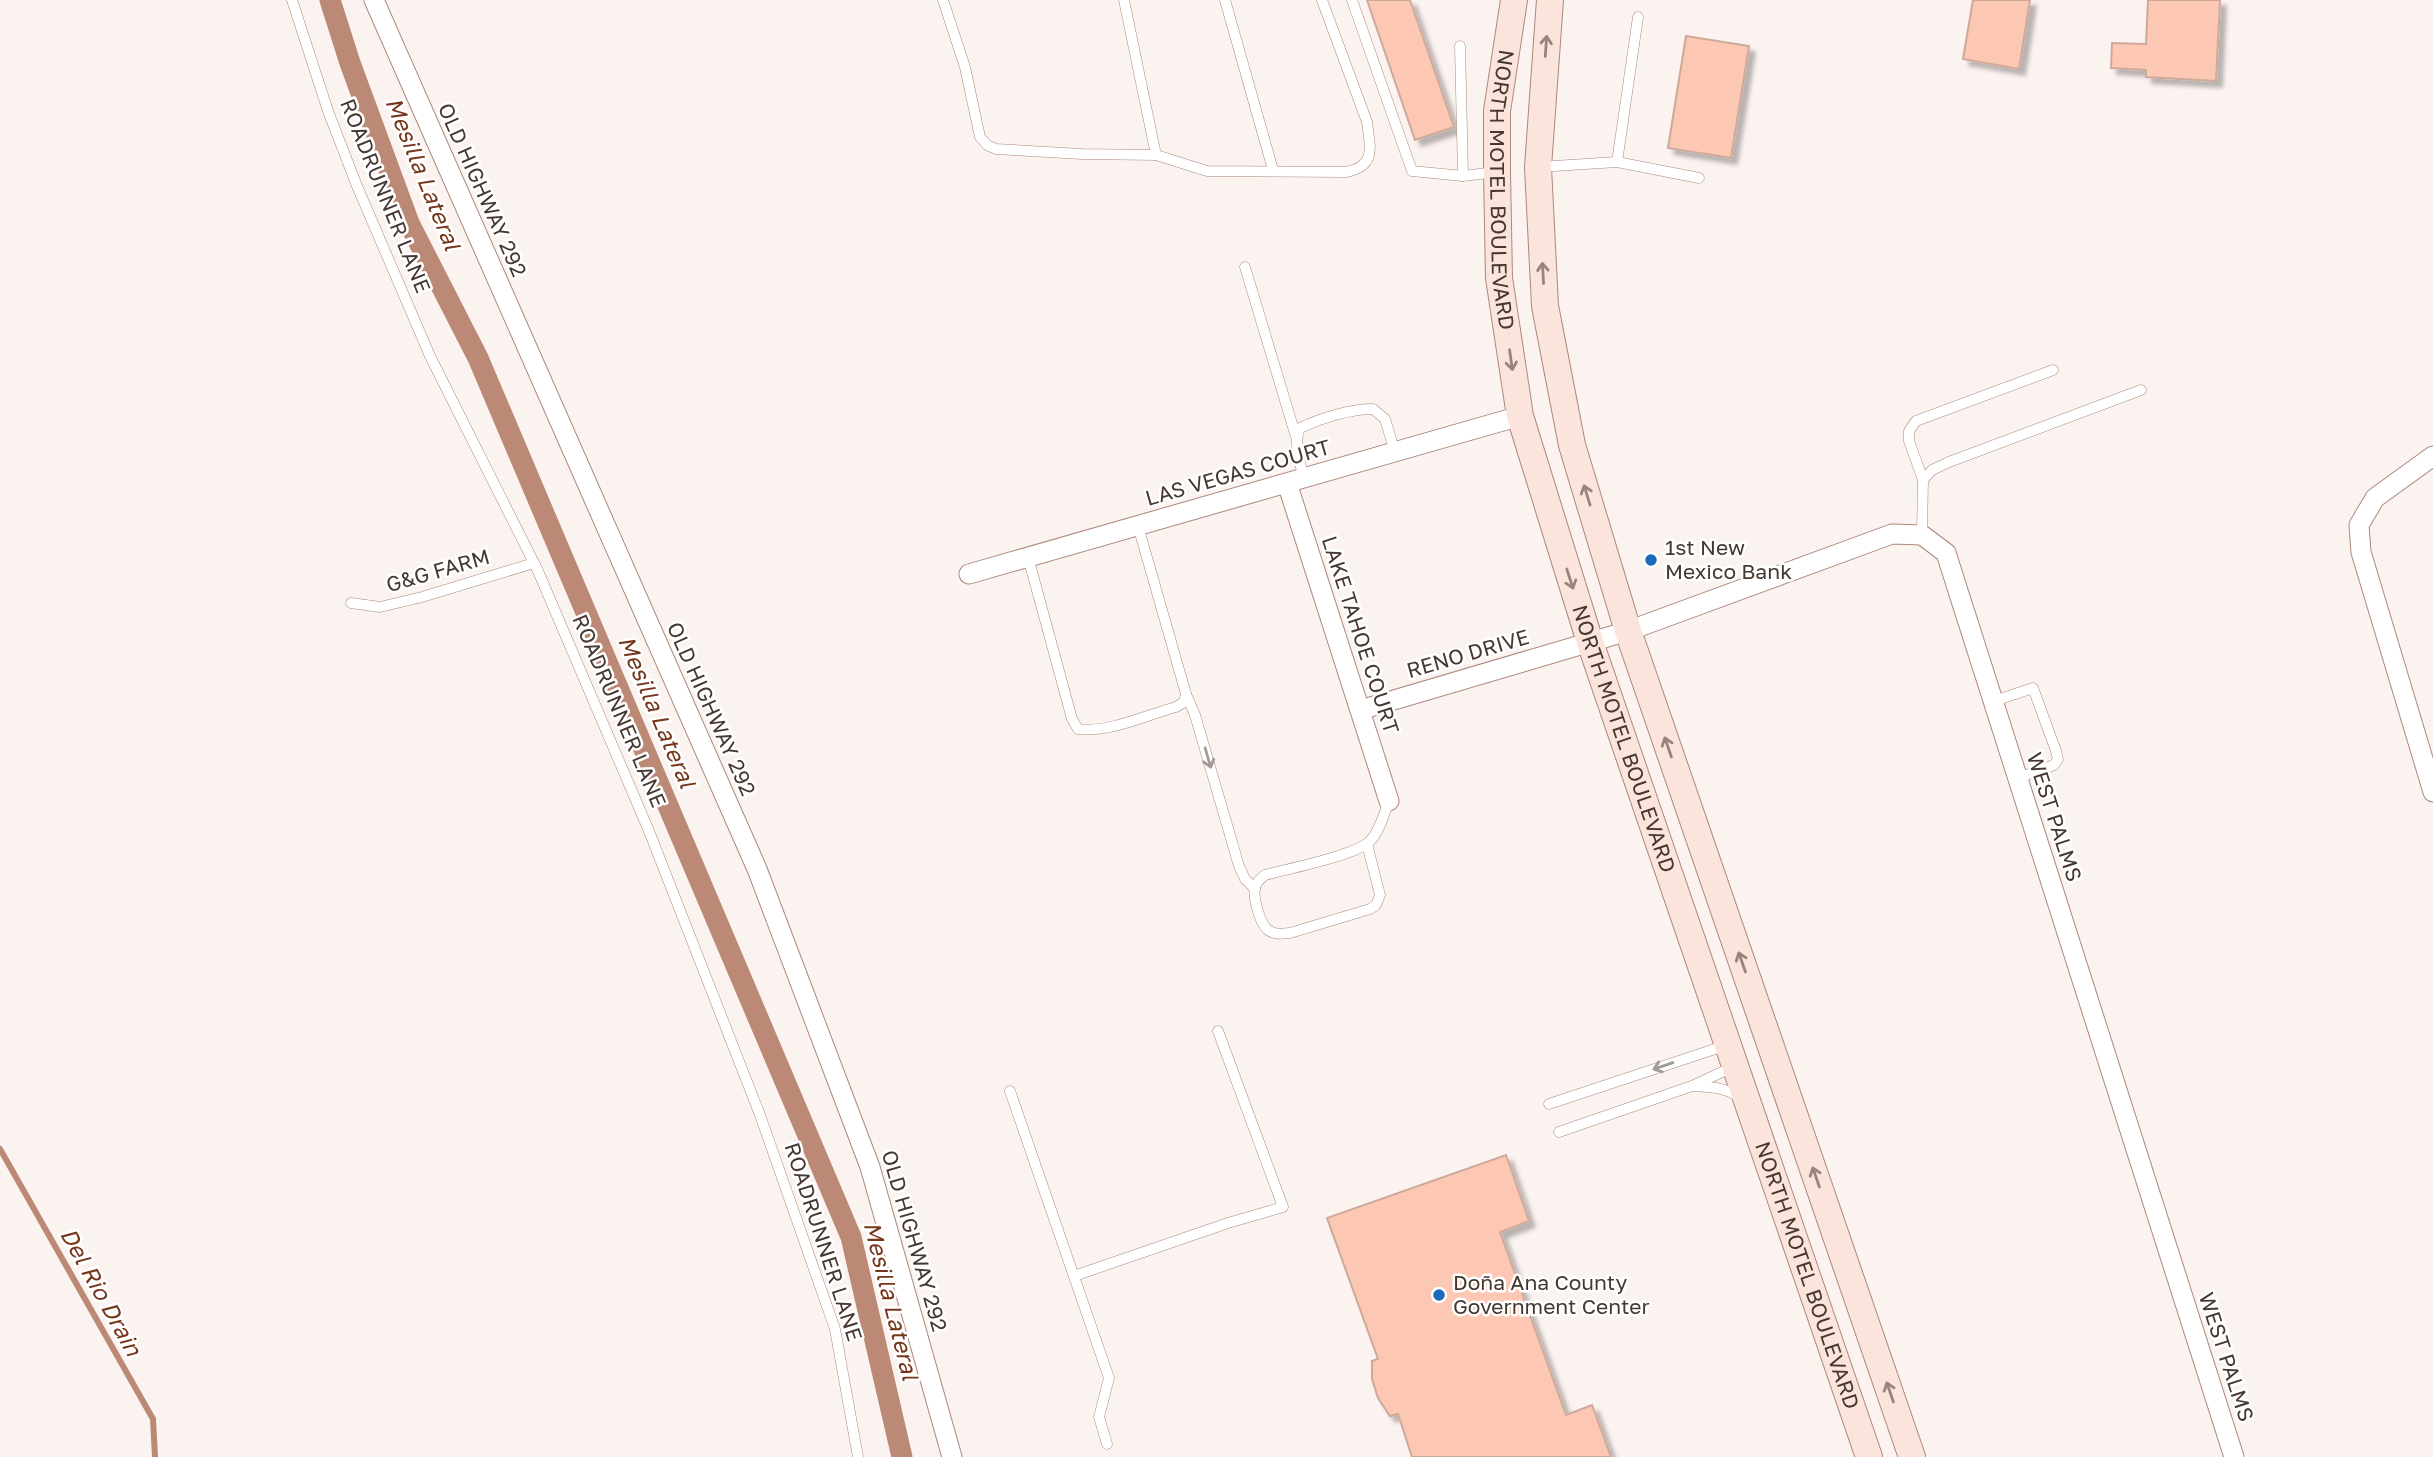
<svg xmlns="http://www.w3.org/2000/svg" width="2433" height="1457" viewBox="0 0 2433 1457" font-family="'Golos Text',sans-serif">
<defs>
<filter id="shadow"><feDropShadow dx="6" dy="6" stdDeviation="2" flood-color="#0004"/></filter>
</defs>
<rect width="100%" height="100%" fill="#fbf3f0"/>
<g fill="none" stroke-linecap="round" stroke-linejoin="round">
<!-- stream -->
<path stroke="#bb8975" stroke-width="6" d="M0,1149L153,1419L155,1457"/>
<!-- canal -->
<path stroke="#bb8975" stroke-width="21" d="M330,0L350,63L409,223L478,358L851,1237L902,1457"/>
</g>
<!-- building -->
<g fill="#fdc8b3" stroke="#cea99b" stroke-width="2" filter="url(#shadow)">
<path d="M1367,0H1410L1454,127L1415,140Z"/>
<path d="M1973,0H2030L2019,69L1963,59Z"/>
<path d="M2148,0H2220L2216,81L2146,77V70L2111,68L2112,43L2146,44Z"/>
<path d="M1686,36L1749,46L1731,158L1668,148Z"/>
<path d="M1506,1155L1529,1221L1500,1232L1566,1415L1592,1405L1611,1457H1412L1398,1414L1390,1416L1378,1398L1372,1379V1361L1378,1359L1327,1218Z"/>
</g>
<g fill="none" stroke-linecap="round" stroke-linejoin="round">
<defs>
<g id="service">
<path d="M292,0L328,111L357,186L430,356L538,571L649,831L760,1115L835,1329L858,1457"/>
<path d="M943,0L965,67L980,137L987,145L996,149L1082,154L1156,155"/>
<path d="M1124,0L1156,155L1207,171L1346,172C1377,166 1370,147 1367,122L1322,0"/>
<path d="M1225,0L1273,170"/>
<path d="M1352,0L1412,171L1463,176L1496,172"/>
<path d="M1460,46L1463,176"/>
<path d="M1617,162L1638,17"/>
<path d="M1538,167L1617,162L1699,178"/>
<path d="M1245,267L1296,437"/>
<path d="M1304,479C1300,461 1293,445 1300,428C1321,418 1350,409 1373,409L1385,419L1395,452"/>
<path d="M1923,480L1909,441V431L1916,421L2053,370"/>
<path d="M1922,535L1923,480L1932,470L1949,462L2141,390"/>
<path d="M1028,557L1072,719L1078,729C1110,733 1146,715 1176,707L1184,702L1186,694L1138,526"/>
<path d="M351,603L380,607L422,597L534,563"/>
<path d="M1186,694L1195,715L1239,866L1245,879L1255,889"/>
<path d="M1994,701L2033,688L2056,751L2058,759L2054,765L2018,778"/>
<path d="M1367,844L1380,895L1376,905L1370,909L1290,933C1282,934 1275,935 1268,930C1260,924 1253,898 1255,888C1256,882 1260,879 1265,875C1287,869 1357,855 1370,841C1380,831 1384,813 1389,801"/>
<path d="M1693,1086C1709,1087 1728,1087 1741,1099"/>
<path d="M1010,1091L1109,1378L1099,1417L1107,1444"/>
<path d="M1549,1104L1727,1045"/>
<path d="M1559,1132L1692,1086L1735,1066"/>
<path d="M1074,1276L1228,1223L1283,1207L1218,1031"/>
</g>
<g id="minor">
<path d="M374,0L757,869L870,1167L952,1457"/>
<path d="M2433,456L2375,498L2359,525L2361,552L2433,792"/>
<path d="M1287,483L1389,801"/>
<path d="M969,574L1520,416"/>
<path d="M1360,710L1628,631L1892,534L1922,535L1946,553L2234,1457"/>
</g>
<g id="secondary">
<path id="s1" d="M1514,0L1497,111V172L1499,278L1520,416L1590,642L1869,1457"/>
<path d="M1550,0L1538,167L1545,306L1572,445L1628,631L1912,1457"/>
</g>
</defs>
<!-- service casing -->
<use href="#service" stroke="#ac887a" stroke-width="11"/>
<!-- minor casing -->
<use href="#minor" stroke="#ac887a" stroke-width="21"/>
<!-- secondary casing -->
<use href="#secondary" stroke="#ac887a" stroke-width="28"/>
<!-- service -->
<use href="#service" stroke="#fff" stroke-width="10"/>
<!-- minor -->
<use href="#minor" stroke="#fff" stroke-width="19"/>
<!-- secondary -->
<use href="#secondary" stroke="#fae4db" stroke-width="26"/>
</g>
<!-- one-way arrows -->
<defs><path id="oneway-shaft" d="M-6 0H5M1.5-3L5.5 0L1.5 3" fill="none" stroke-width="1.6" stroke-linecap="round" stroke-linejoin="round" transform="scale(1.75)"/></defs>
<g stroke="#97857d">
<use href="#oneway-shaft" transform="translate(1546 46) rotate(-86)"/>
<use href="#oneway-shaft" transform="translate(1543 273) rotate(-93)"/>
<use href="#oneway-shaft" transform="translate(1511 360) rotate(82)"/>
<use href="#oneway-shaft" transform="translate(1587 495) rotate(-107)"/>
<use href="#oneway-shaft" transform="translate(1570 579) rotate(72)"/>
<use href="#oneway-shaft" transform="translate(1668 747) rotate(-109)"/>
<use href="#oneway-shaft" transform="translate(1742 962) rotate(-109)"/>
<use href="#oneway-shaft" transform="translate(1816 1177) rotate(-109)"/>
<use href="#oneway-shaft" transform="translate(1890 1392) rotate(-109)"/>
</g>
<g stroke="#a29b98">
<use href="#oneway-shaft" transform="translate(1208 758) rotate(74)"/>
<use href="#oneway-shaft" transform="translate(1663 1066) rotate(161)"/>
</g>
<!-- markers -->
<g fill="#1b69b8" stroke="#fff" stroke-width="2.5">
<circle cx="1651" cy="560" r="7"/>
<circle cx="1439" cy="1295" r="7"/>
</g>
<g text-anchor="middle" stroke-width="5" stroke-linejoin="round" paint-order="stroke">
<!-- street labels -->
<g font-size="21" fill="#463731" stroke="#fff">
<text transform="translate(482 190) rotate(66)" y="7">OLD HIGHWAY 292</text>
<text dy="7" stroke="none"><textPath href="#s1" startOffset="191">NORTH MOTEL BOULEVARD</textPath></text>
<text transform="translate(385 196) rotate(68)" y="7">ROADRUNNER LANE</text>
<text transform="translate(1238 473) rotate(-16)" y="7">LAS VEGAS COURT</text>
<text transform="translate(438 571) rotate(-16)" y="7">G&amp;G FARM</text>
<text transform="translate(1360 635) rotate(72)" y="7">LAKE TAHOE COURT</text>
<text transform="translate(1468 654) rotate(-16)" y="7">RENO DRIVE</text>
<text transform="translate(711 709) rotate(66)" y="7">OLD HIGHWAY 292</text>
<text transform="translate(619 711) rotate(67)" y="7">ROADRUNNER LANE</text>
<text dy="7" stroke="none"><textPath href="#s1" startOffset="758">NORTH MOTEL BOULEVARD</textPath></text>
<text transform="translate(2054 817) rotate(72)" y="7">WEST PALMS</text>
<text transform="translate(914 1241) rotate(74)" y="7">OLD HIGHWAY 292</text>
<text transform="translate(823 1242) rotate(72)" y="7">ROADRUNNER LANE</text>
<text dy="7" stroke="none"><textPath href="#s1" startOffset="1325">NORTH MOTEL BOULEVARD</textPath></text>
<text transform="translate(2226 1357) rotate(72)" y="7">WEST PALMS</text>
</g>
<!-- poi labels -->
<g font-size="21" fill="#463731" stroke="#fff" text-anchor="start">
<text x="1665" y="555">1st New<tspan x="1665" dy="24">Mexico Bank</tspan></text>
<text x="1453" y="1290">Doña Ana County<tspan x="1453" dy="24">Government Center</tspan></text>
</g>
<!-- water labels -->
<g font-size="23" font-style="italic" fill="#76361b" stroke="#fff">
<text transform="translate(423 174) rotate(68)" y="8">Mesilla Lateral</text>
<text transform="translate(657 712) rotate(67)" y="8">Mesilla Lateral</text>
<text transform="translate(101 1292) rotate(61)" y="8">Del Rio Drain</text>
<text transform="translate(891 1301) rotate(76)" y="8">Mesilla Lateral</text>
</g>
</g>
</svg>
